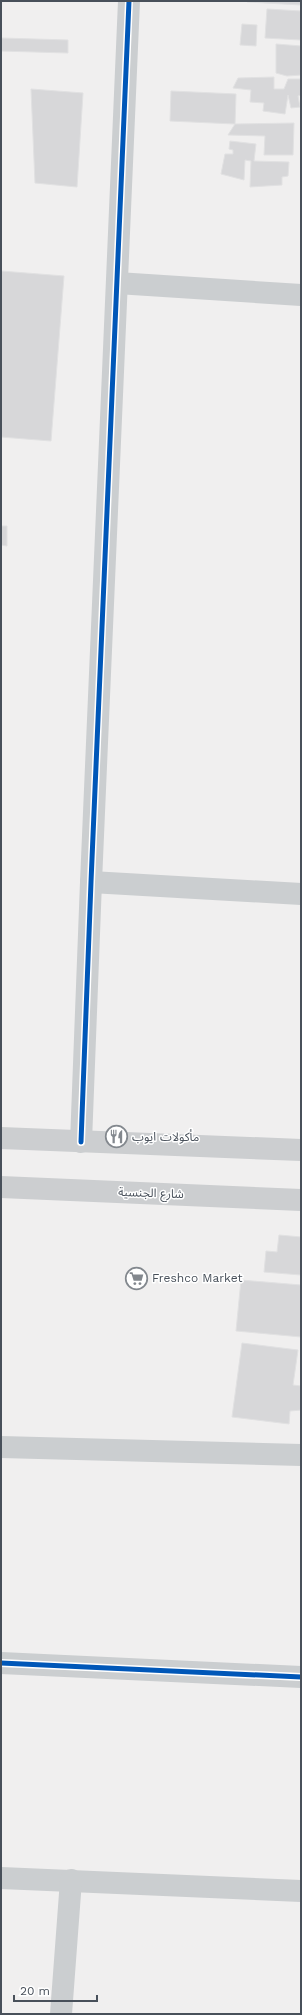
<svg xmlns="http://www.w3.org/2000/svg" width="302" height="2015" viewBox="0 0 302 2015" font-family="'Work Sans','Noto Sans Arabic',sans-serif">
<rect width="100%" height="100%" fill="#f0efef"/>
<!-- building -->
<g fill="#d7d7d9" stroke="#e1e1e2">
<path d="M247,1H301V5L247,2Z"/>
<path d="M267,9L301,11V40L265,38Z"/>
<path d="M242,24L257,25L256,46L240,45Z"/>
<path d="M1,38L68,40V53L1,51Z"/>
<path d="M276,44L301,46V75L287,76L276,73Z"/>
<path d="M274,77V89H284L288,79H301V95L298,96L300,107L291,108L288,95L285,114L263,111L264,103L250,102L251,90L233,88L238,78Z"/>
<path d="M31,89L83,93L77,187L35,183Z"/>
<path d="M171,91L236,94L235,124L170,121Z"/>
<path d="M294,123L293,155H264L265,136L228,135L235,124Z"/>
<path d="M230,141L256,144L254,161L289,162L288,176L282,177V185L250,187L251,161L245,160L244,180L221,174L225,154H233V150L229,149Z"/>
<path d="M1,271L64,276L51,441L1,437Z"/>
<path d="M1,526H7V546L1,545Z"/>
<path d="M279,1235L301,1237V1275L264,1272L266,1251L277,1252Z"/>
<path d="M241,1280L301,1285V1337L236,1331Z"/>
<path d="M242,1343L298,1350L293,1385L301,1386V1410L290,1411L289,1424L232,1417Z"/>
</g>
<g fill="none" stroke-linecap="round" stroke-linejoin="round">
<!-- street -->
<g stroke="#cbced0" stroke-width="22">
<path d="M117,283L301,295"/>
<path d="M91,882L301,894"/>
<path d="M81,1142L91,882L129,1"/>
<path d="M1,1447L301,1455"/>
<path d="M1,1663L301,1677"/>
<path d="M1,1878L301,1891"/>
<path d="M61,2014L71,1880"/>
</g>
<!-- secondary -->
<g stroke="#ccced0" stroke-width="22">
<path d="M1,1138L301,1150"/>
<path d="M1,1187L301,1200"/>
</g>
<defs>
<g id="cycleway">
<path d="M81,1142L91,882L129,1"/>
<path d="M1,1663L301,1677"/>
</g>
</defs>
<!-- cycleway casing -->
<use href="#cycleway" stroke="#fff" stroke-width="8"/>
<!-- cycleway -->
<use href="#cycleway" stroke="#0057b8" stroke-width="5"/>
</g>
<!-- icons -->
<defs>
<symbol id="restaurant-ring" viewBox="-11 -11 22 22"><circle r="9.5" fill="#fff" stroke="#83888e" stroke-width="1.5"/><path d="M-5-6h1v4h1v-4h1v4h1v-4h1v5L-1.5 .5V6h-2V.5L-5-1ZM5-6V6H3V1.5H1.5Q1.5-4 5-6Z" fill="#83888e"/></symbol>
<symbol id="supermarket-ring" viewBox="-11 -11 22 22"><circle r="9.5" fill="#fff" stroke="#83888e" stroke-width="1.5"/><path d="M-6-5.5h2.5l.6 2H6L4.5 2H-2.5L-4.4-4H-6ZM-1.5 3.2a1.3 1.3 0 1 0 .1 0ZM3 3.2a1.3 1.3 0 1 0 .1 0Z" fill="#83888e"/></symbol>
</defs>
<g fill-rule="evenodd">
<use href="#restaurant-ring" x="104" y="1124" width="25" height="25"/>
<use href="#supermarket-ring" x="124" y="1266" width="25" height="25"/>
</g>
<g text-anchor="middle" stroke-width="3" stroke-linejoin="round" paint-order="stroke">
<!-- poi labels -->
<g font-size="12" fill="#48505a" stroke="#fff" text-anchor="start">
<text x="132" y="1141">مأكولات ايوب</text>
<text x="152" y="1282">Freshco Market</text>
</g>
<!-- street labels -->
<g font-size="12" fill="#48505a" stroke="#fff">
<text transform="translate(151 1193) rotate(2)" y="4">شارع الجنسية</text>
</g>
</g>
<!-- border -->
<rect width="302" height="2015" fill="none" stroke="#48505a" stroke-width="4"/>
<!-- scale -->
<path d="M14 1995v6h83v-6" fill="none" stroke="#48505a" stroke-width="2"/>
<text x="20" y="1995" font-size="12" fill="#48505a" stroke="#ffffff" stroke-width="3" paint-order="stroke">20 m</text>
</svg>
